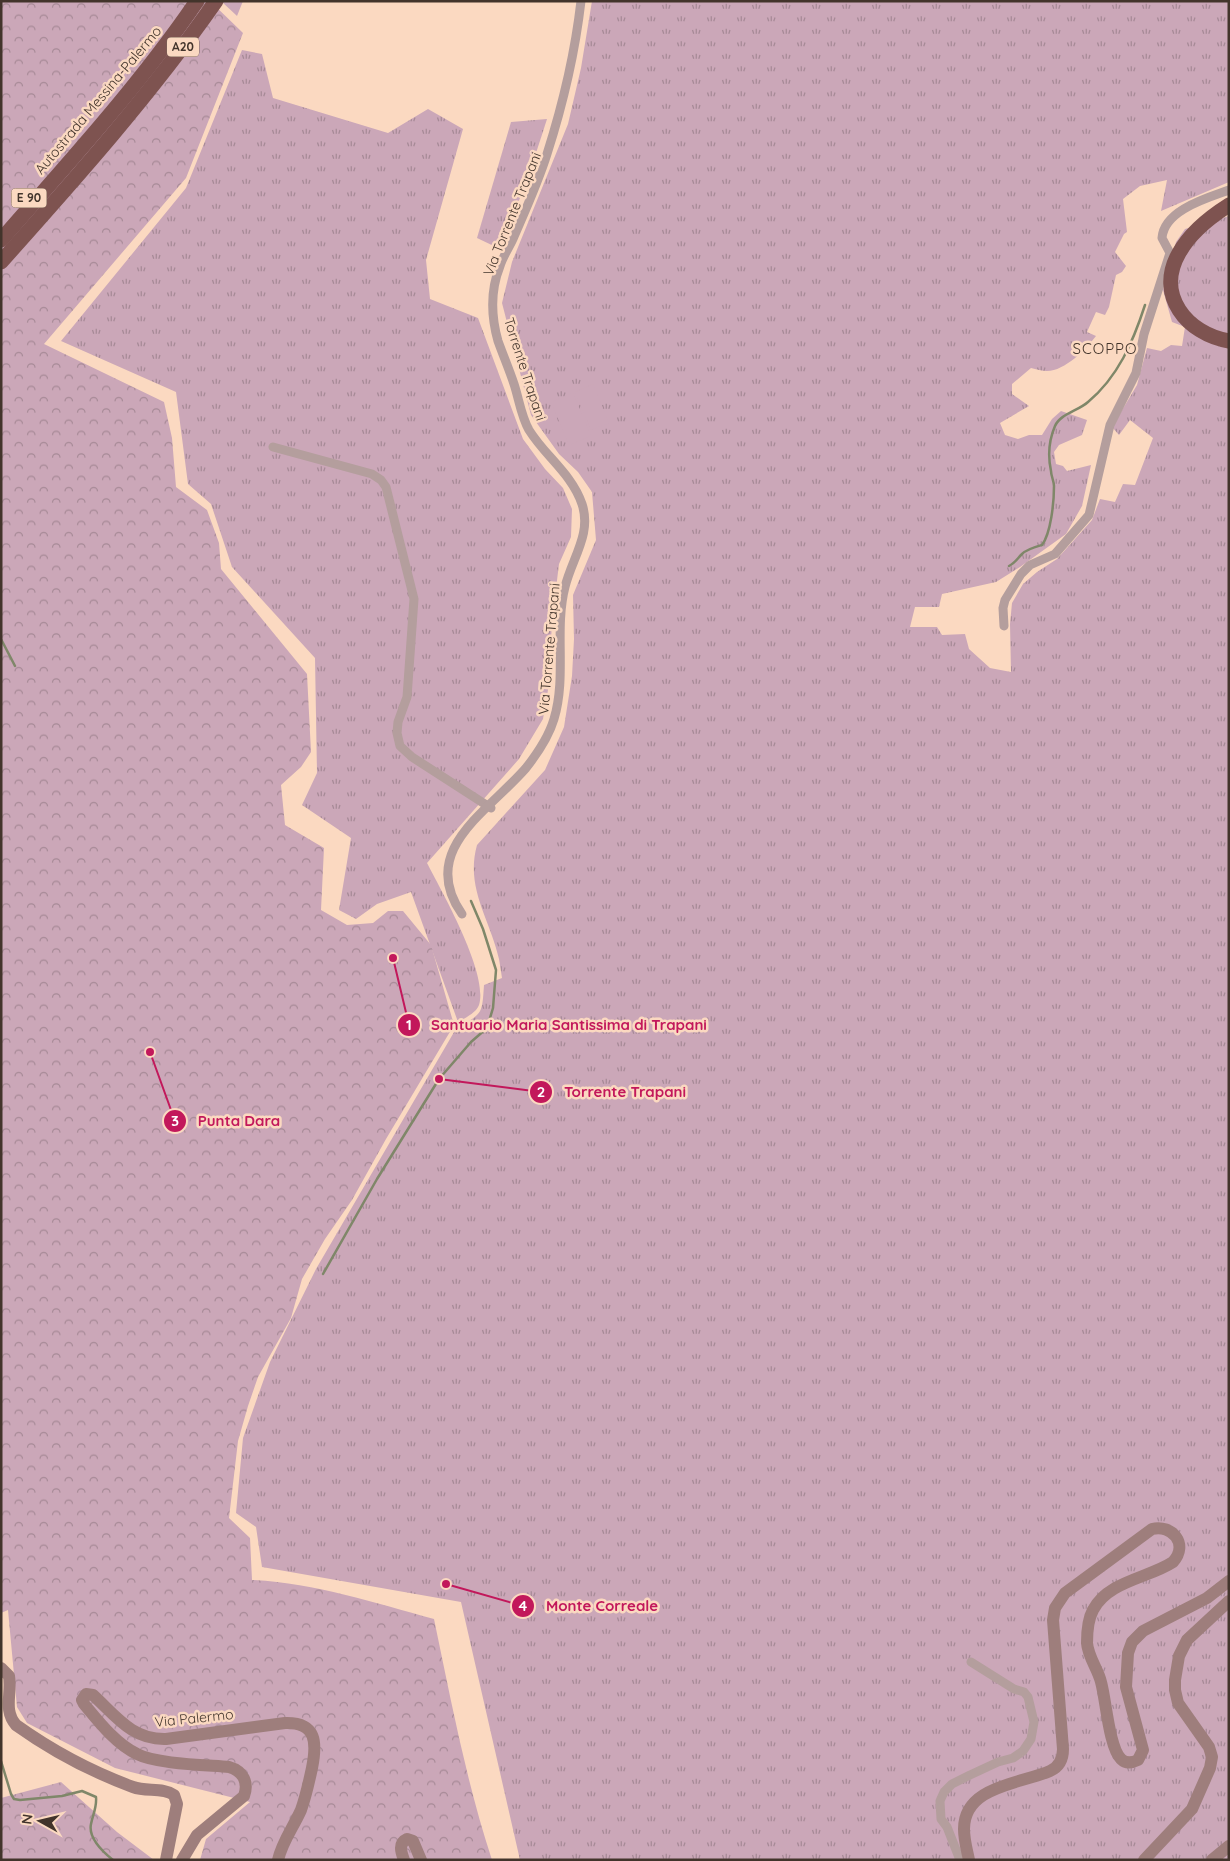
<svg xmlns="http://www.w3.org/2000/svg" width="1230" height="1861" viewBox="0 0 1230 1861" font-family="Quicksand,sans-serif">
<defs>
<pattern id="grass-tufts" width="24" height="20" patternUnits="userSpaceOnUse" patternTransform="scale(1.25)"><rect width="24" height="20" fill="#cba7b8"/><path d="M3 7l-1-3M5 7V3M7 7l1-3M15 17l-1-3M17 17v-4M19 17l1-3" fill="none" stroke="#a68996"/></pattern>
<pattern id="forest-crowns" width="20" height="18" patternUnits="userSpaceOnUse" patternTransform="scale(1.25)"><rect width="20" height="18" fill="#cba7b8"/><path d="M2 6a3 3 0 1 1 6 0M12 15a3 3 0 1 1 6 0" fill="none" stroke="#a68996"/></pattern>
</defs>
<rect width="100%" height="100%" fill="#fbd9c1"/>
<!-- grass -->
<g fill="url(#grass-tufts)">
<path d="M221,1H243L237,16Z"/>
<path d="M592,1H1229V182L1161,211L1167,180L1140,186L1123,199L1127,232L1124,234L1115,252L1126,266L1122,272L1116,275L1109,307L1105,315L1096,312L1087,332L1096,336C1086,349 1065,371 1047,371C1042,371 1036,369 1031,368L1012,384V394L1029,406L1000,423L1005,435L1018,439L1029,435H1042L1052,419L1061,411L1087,420L1082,435L1059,445L1054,452L1056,464L1063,466L1067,471L1091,465L1082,506L1066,534L1020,567L996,582L942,594L939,607H915L910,627H937L942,635L965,634L969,649L990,668L1011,672L1010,624L1012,603L1023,584L1037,572L1057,559L1092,520L1100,499L1115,502L1123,484L1135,485L1153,438L1130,420L1119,435L1112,427L1137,385L1147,348L1161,351L1171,345L1182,346L1185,327L1172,322L1163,290L1176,242L1185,229L1229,216V1860H520L461,1602L262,1567L256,1527L236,1513L243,1438L270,1362L316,1269L457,1027C483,1014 482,1014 484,985L502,978C501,972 500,965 499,959C490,919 465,888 477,845L545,770L564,727L572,676L574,639L573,595L596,540L592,492L578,472L559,454L531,415L502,303L512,262L568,124L581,68Z"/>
<path d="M242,50L262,54L273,98L388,133L428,109L463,129L426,260L430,299L478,318L523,439L545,469L563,488L572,509L571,537L559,564L552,621L549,684L543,719L519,759L427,863C442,892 489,974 479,1005C476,1013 465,1018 458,1022L411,892L377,904L356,919L339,910L351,838L302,805L317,773L315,658L232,567L211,504L188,484L176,392L61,341L186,188Z"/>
<path d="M547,119C533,163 519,206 498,248L477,238L511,122Z"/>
</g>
<!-- forest -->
<g fill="url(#forest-crowns)">
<path d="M1,1H210L243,33L186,178L44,344L164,402L172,438L176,487L207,510L219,543L221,569L307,674L311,752L301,767L281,785L285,825L324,848L321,910L347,925L373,923L388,911H403L431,945L454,1025L386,1139L352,1200L325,1239L302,1279L291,1318L258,1377L248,1406L238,1441L229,1518L250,1538L252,1580C314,1583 374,1603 434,1619C451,1700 466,1781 492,1860H200L206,1839L250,1802L115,1768L27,1723L17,1707L8,1610L1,1613Z"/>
<path d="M61,1782L117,1832L154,1860H1V1798Z"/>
</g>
<!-- park -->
<g fill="#cba7b8">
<path d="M593,384L609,423L591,430L575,392Z"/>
<path d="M573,393L591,436L569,445L551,402Z"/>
</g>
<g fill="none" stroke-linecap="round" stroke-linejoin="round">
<!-- stream -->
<g stroke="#7f8769" stroke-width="2.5">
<path d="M1009,566C1015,563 1017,559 1022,554C1027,549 1035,547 1042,545C1051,533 1054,502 1054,486C1054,481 1051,476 1051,471C1048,457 1049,440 1055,426C1060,414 1078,411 1088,402C1118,377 1133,342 1145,305"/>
<path d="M1,639L15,666"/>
<path d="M323,1274L377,1179L439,1079L471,1042L487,1028L493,1008L496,970L483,929L471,901"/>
<path d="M1,1761L11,1794L14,1799L20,1800L62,1796L82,1791L96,1797C97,1807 93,1814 91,1824C88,1838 103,1852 113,1860"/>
</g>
<!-- street -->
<g stroke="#b49e9d" stroke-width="9">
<path d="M273,447L372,474L381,480L386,487L414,599L407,697L398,722L397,733L400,746L412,757L491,808"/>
<path d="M1004,626L1003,608L1005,600L1021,574L1030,565L1055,554L1089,515L1110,425L1136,373L1144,334L1170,253L1162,238C1164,210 1207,198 1229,190"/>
<path d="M462,914C417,850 489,811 526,768C537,754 549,736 554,719C567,676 554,630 565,587C572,558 592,534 582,504C572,474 545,456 529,430C521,416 519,399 514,384C509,369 503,355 498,341C491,316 490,291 500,266C503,256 509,248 513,239C525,211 538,183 547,154C563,104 575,53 581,1"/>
<path d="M960,1860L947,1827L941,1819L940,1801L944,1792L952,1784L970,1775L998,1762L1013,1758L1023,1751L1031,1739L1034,1722L1028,1697L1024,1692L1014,1689L971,1662"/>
</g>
<!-- secondary -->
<g stroke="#9e7e7c" stroke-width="12">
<path d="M1,1668L9,1676C12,1694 3,1710 16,1725C51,1750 92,1772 133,1787C146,1792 163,1787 174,1795L177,1804L166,1860"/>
<path d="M182,1860L197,1835L244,1796C249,1782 243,1771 229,1767C206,1765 156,1764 137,1754C116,1744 99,1722 84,1704L82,1700L86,1694L93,1695C116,1716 132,1740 166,1739L285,1723C317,1722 317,1743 312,1768C309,1782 306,1796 301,1810C294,1826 282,1842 278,1860"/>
<path d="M404,1860C401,1852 398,1843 407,1839L413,1841L421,1860"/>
<path d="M969,1860C967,1850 964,1840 964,1829C964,1786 1020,1784 1050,1771C1059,1767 1063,1760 1063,1749L1053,1620L1055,1608L1065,1593L1152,1529C1172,1524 1189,1544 1173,1562C1149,1578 1108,1581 1093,1610C1088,1619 1087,1633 1087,1643C1088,1657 1098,1669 1101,1682C1106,1700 1109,1747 1121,1759C1126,1764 1132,1763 1138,1760L1143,1750L1126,1687L1128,1653L1132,1642L1143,1631L1207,1598L1229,1581"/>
<path d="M1144,1860L1192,1809L1210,1768L1212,1757L1209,1747L1178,1703L1175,1690V1680L1179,1656L1187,1640L1229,1601"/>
<path d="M1212,1860L1229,1846"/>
</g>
<!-- highway -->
<g stroke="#7e5350" stroke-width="15">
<path d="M1229,205C1210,217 1190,233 1179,253C1155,295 1187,334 1229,341"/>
<path d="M1,240C69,162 139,86 197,1"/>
<path d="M1,262C76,178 151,94 216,1"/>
</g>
</g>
<g text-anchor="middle" stroke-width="5" stroke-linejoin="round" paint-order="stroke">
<!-- shield labels -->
<g fill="#fbd9c1" stroke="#7a6658" stroke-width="1">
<rect x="167" y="37.5" width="32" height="19" rx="4"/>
<rect x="11.5" y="188.5" width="35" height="19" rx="4"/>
</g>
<g font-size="12" font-weight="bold" fill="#42342b">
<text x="183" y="51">A20</text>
<text x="29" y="202">E 90</text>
</g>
<!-- street labels -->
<g font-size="14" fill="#42342b" stroke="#fbd9c1">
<text transform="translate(98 100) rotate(-50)" y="5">Autostrada Messina-Palermo</text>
<text transform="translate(512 214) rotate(-68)" y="5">Via Torrente Trapani</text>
<text transform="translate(525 369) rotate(72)" y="5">Torrente Trapani</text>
<text transform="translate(549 649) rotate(-85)" y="5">Via Torrente Trapani</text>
<text transform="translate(194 1718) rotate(-6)" y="5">Via Palermo</text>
</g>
<!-- neighbourhood labels -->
<g font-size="15" letter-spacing="1" fill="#42342b" stroke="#fbd9c1">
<text x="1105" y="354">SCOPPO</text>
</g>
</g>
<!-- callouts -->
<path fill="none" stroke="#c2185b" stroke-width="2" d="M393 958L409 1025M439 1079L541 1092M150 1052L175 1121M446 1584L523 1606"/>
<g fill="#c2185b" stroke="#fbd9c1" stroke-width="2">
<circle cx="393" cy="958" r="5"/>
<circle cx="439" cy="1079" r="5"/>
<circle cx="150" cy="1052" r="5"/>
<circle cx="446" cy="1584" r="5"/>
<circle cx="409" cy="1025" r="12"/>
<circle cx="541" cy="1092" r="12"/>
<circle cx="175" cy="1121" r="12"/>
<circle cx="523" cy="1606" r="12"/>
</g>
<g font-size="15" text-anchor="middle" font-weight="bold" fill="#fff">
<text x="409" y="1030">1</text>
<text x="541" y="1097">2</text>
<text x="175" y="1126">3</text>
<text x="523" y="1611">4</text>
</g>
<g font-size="15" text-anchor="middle" font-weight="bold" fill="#c2185b" stroke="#fbd9c1" stroke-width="5" stroke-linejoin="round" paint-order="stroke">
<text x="569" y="1030">Santuario Maria Santissima di Trapani</text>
<text x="625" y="1097">Torrente Trapani</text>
<text x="239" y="1126">Punta Dara</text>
<text x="602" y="1611">Monte Correale</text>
</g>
<!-- border -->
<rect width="1230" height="1861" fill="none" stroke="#42342b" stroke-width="5"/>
<!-- north arrow -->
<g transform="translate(40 1821) rotate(278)" stroke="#fbd9c1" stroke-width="4" paint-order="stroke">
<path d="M0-4L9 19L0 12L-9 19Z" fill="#42342b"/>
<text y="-8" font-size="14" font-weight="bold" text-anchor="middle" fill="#42342b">N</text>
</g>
</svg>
